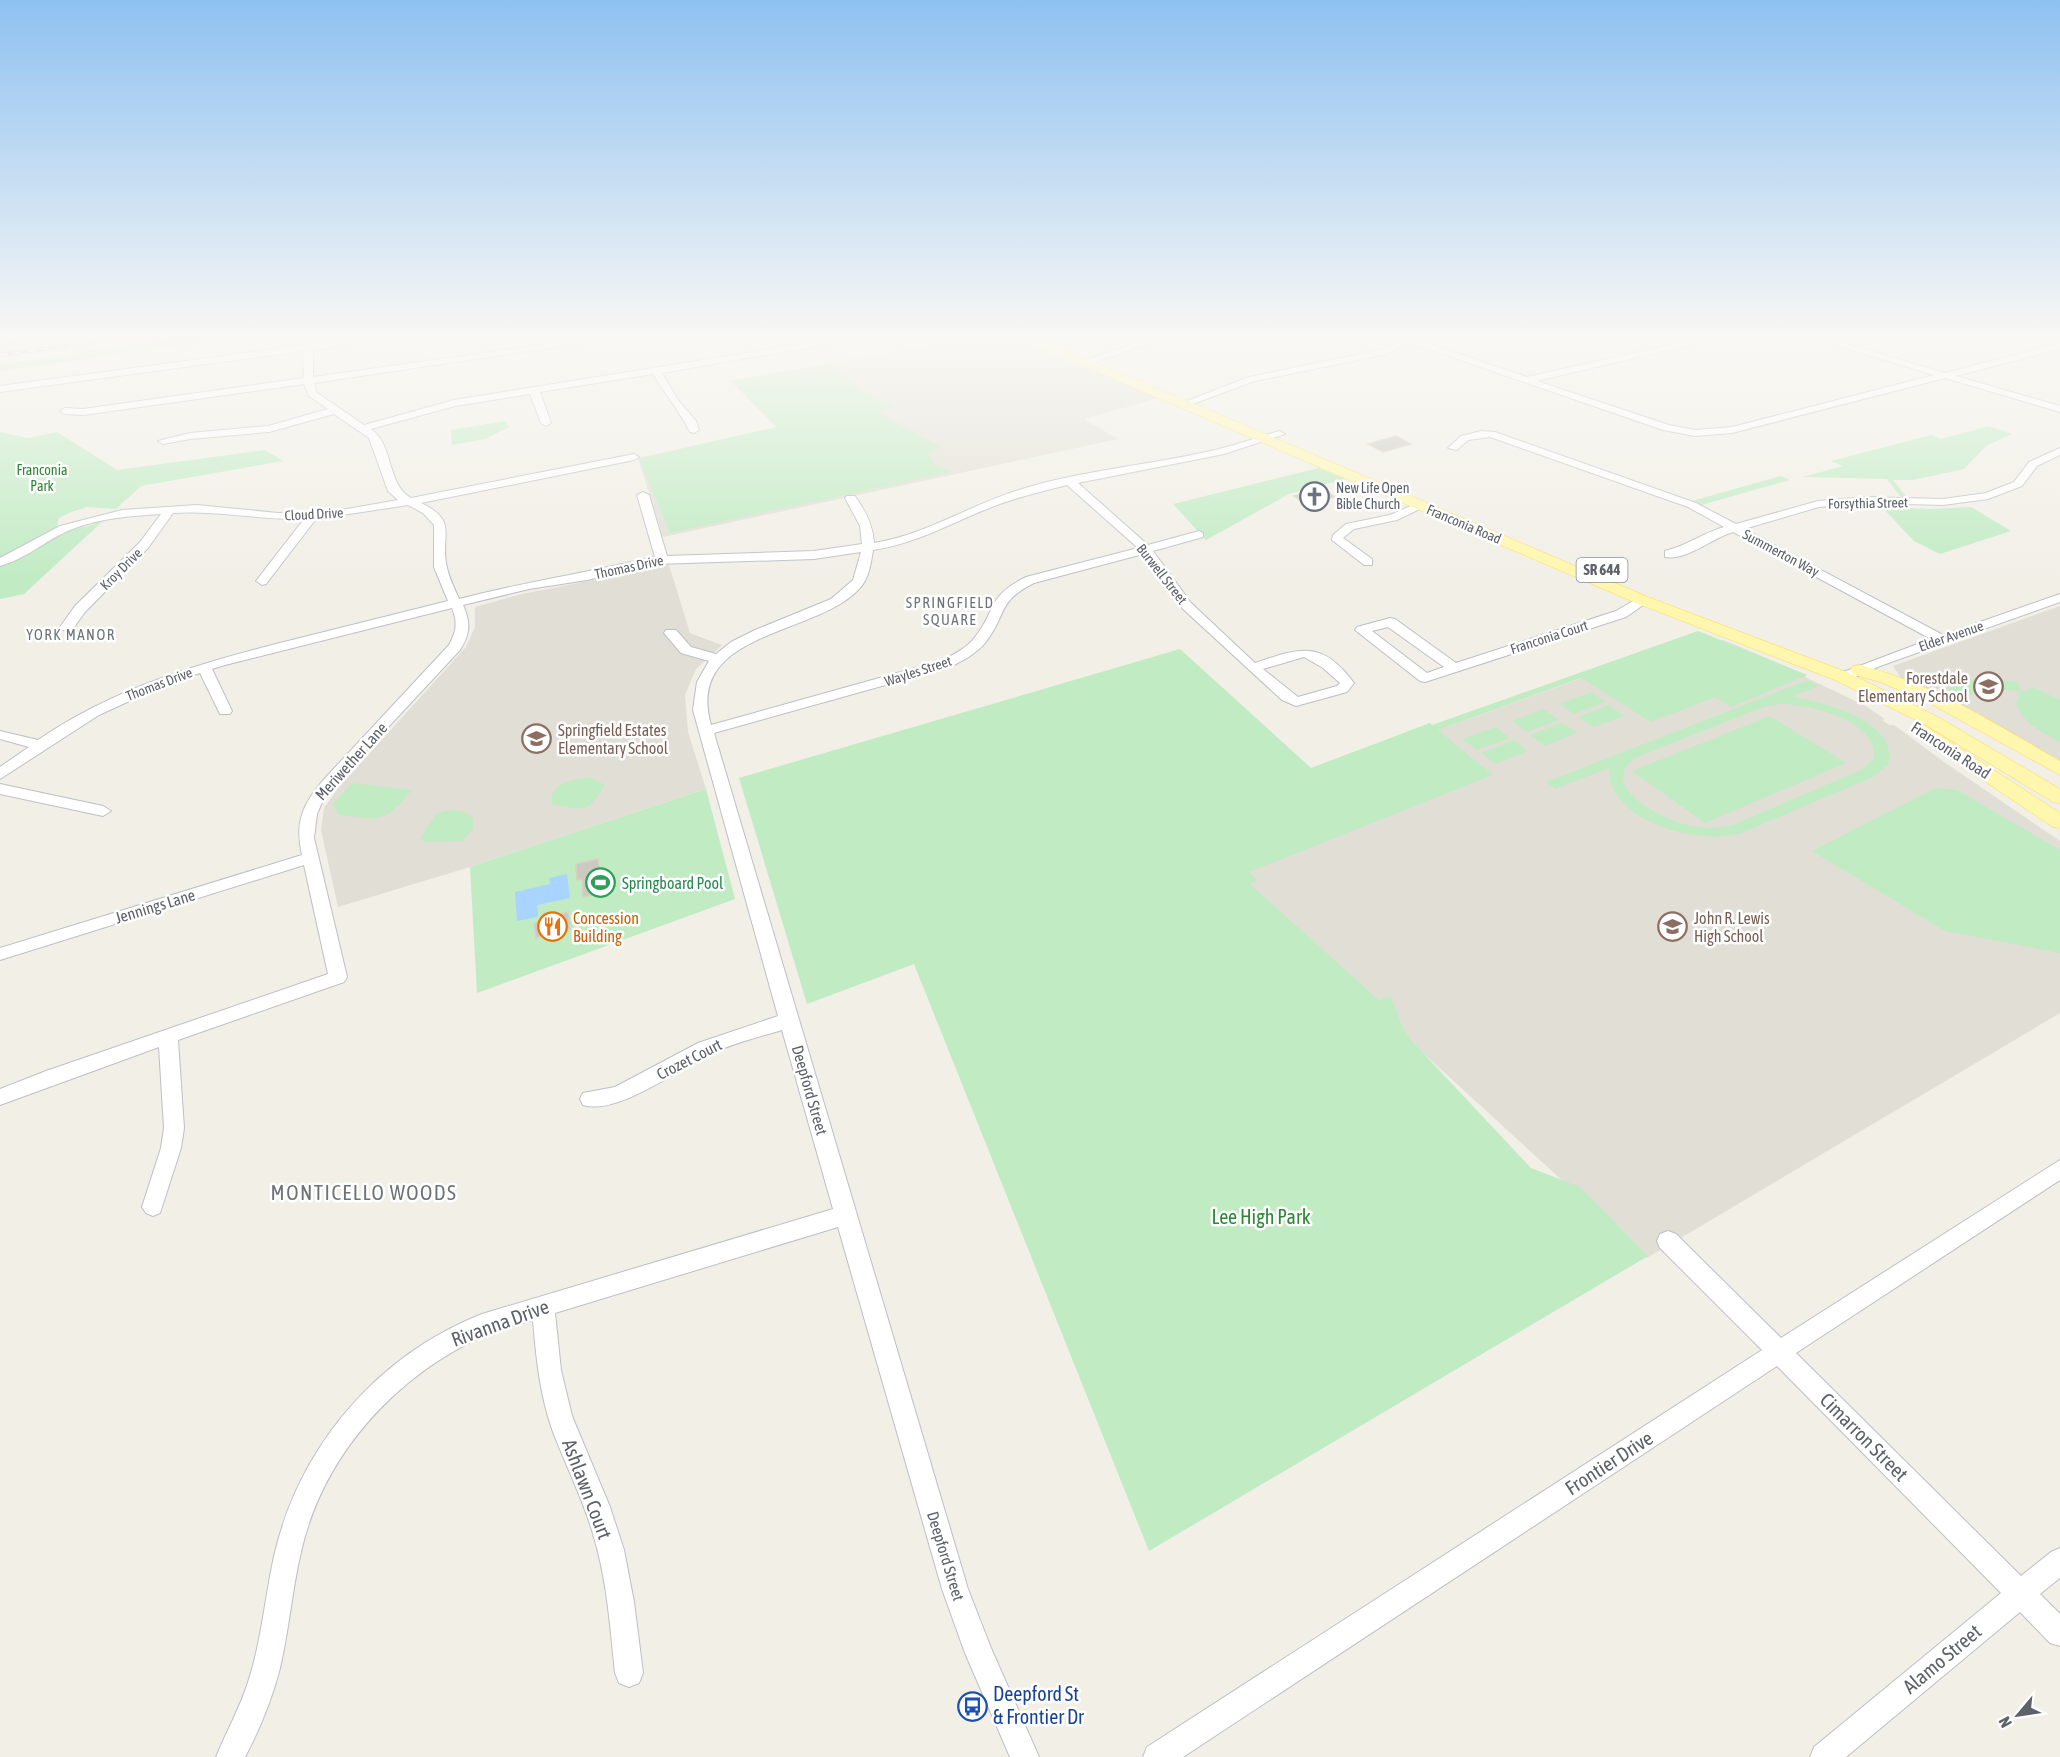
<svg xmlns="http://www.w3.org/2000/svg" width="2060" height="1757" viewBox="0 0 2060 1757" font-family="'Asap Condensed',sans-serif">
<rect width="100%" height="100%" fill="#f1efe6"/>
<!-- education -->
<g fill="#e1dfd5">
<path d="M974,337H1010L1159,398L1084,419L1118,439L663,537L638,458L776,427L730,381Z"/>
<path d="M669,565L690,633L722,645L696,669L685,695L688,732L706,789L470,867L338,907L321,830L324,808L339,787L466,647L475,627V607L522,594Z"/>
<path d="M2060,606V763L1902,680L1893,666Z"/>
<path d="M1723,640L1807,675L1805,677L1864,705L1885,719L1882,720L1889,725H1894L1944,762L2060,841V1013L1647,1258L1174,825L1582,678Z"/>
</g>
<!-- green -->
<g fill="#c0ebc3" fill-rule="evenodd">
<path d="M178,337H243L0,371V365Z"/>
<path d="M832,364L860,390L893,407L878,413L941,447L929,453L935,465L952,472L670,533L639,459L777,427L732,381Z"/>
<path d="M505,421L509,427L485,439L452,445L451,430Z"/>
<path d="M1989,426L2012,434L1986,446L1964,469L1913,480H1893L1909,500H1903L1887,479L1803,477L1843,466L1831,461L1931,435L1941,439Z"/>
<path d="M0,432L27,438L57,432L117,470L265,450L283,461L141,486L116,509L87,507L71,512L59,518L57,526C74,531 88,527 104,520L24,594L0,599Z"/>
<path d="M1319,468L1345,479L1289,494L1206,540L1173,504Z"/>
<path d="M1781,476L1790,480L1701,505L1692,501Z"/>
<path d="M1882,507L1931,509L1971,507L2011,531L1940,554L1914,541Z"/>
<path d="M1698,631L1807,675L1731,707L1715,697L1651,722L1581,678L1438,730L1493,775L1249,872L1257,880L1250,884L1363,986L1380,1001L1386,997L1391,998L1403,1028L1410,1039L1531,1168L1580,1187L1648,1256L1149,1551L914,964L807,1004L739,778L1180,649L1311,768L1430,723L1432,725Z"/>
<path d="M1979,677L2017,682L2022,692L2033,687L2060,700V742C2044,733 2020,722 2016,702L2021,692L2006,690L1986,698L1977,693L1963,698L1948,689Z"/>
<path d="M1808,680L1818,686L1792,697C1822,701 1901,722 1888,765L1873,777L1742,833C1700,846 1607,822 1609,768L1555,789L1546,782ZM1781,704C1810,705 1879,720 1874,759L1861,770L1735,824C1719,829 1701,829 1684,824C1660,818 1597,786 1635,758L1761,708Z"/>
<path d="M1591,692L1605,702L1574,714L1560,704Z"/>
<path d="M1609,705L1624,716L1594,727L1578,717Z"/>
<path d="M1544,709L1559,720L1527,732L1512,721Z"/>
<path d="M1770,716L1846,763L1705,823L1632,771Z"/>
<path d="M1562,723L1577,733L1545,746L1530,735Z"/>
<path d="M1496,727L1510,738L1477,750L1463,739Z"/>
<path d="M1514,740L1528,751L1496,764L1481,753Z"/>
<path d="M592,778L605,785C586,815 585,810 552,804C548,782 577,778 592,778Z"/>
<path d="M352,783L412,790C382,825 383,819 339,815L333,804Z"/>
<path d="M1936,788L1957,790L2060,850V953L1945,931L1812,851Z"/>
<path d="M706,789L735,899L477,993L470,867Z"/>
<path d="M445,811C456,810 465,810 473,818V829L462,841L424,842L421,837L436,814Z"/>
</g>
<!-- water -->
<path fill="#a8d4ff" d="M567,874L570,898L537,905L538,917L517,921L515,892L550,884L549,878Z"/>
<!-- building -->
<g fill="#ccc9c3" stroke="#d7d2c3" stroke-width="1.5">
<path d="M1396,436L1411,444L1383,452L1368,444Z"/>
<path d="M1322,488L1335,497L1307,504L1294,496Z"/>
<path d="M598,859L602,893L583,897L582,879L577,880L576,864Z"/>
<path d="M568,912L570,929L536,938L534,924L546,918Z"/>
</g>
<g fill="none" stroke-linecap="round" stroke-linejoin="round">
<defs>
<g id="minor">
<path d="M364,337H391L313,350V377L597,337H623L314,383L316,392L364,425L454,400L847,337H870L662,373L678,400L696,421L699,430L694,433L690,432C680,412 665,394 653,374L540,392L551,423L546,426L541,423L530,394L455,406L371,429C394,445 386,483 411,498L634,454L639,457L634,460L421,503C458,521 441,533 446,563C448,576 454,587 459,599C524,582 590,572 655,557L637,495L643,492L649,495L667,556L814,551L862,544L860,526L845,498L847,496H855C865,510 873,525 874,543C925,535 970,505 1019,490C1085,469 1156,465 1223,448C1242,443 1261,436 1280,431L1285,434L1224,454L1078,483L1148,545L1199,531L1203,533V537L1153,551L1191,603L1255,663C1299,648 1322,639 1354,683L1347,692L1296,706L1282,700L1183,609L1143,554L1034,583C996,602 1008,614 985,643C976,654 962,661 950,667L714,733L968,1589L991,1648L1039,1757H1010L965,1653L942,1589L838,1227L555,1313L561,1370L572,1416L610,1507L624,1550L634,1602L643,1673L639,1683L629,1687L619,1683L615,1673C610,1626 607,1579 593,1534C583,1499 566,1466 553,1432C540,1396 536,1358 533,1320C517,1325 500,1328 485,1335C395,1376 323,1455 301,1552C292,1590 289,1630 280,1668C272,1699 260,1729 245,1757H216C226,1732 240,1708 248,1682C262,1640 265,1595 275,1552C301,1445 378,1355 482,1314L833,1209L782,1030C759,1037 733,1043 711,1054C680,1068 617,1116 583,1105L580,1099L583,1093L615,1087L698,1043L778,1016L693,710L697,682L709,661L681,653L664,633L666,630H676L691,647L716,654L731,642L755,630L831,599L853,580L861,552L814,559L656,564L587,580L529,589L463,605C471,623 470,634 460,650L337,782L323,800L317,814L314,838L347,977L344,982L178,1040L184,1128L181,1148L160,1213L153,1216L146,1213L142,1207L161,1148L164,1128L159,1047L0,1105V1089L46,1071L328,974L304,865L0,960V948L302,855C294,820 304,802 327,776L449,645C456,632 458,623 452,608L225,665L212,669L232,711L230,714H220L200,673L164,685L99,715L0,779V767L29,747L0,739V731L38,740C115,687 203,662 292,640C344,627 396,614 448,601L434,567V525L423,513L408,505L316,519L266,584L262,585L256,581L304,519C260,520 217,510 173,513L148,548L85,612L72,630H62L60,627L75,606L140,542L161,514C130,516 99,518 70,530C46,540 26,559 0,566V558L60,526L122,510L197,505L278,513L330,512L398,500L388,491L369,438L334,414L269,432L190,439L163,444L158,441L190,433L268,426L328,409L309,396L304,384L83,415L65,414L60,411L65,408L83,409L304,378L303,351L0,392V386ZM1067,485L1138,548L1026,577C986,597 998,608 975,637C967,648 953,655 940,661L711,725C684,630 816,637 860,588C869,578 871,563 873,550C915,544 949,524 987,509C1013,498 1040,492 1067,485ZM1304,657L1323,668L1340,683L1337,686L1298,697L1263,669Z"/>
<path d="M1153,337H1167L1089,364L1081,362Z"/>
<path d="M1410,337H1422L1418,340L1527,377L1705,337H1723L1537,381L1669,425L1695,430L1732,427L1934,375L1809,337H1824L1945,373L2060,343V349L1956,376L2060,406V412L1945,378L1732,433L1695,436L1663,430L1411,343L1383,355L1255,381L1187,406L1179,404L1249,377L1380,350Z"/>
<path d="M1481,431L1495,432L1696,503L1736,524L1818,501L1868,497L1943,499L1986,493L2014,482L2029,462L2060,448V455L2037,466L2022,486L1988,499L1943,505L1868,503L1819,507L1744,529L1943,635L2060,594V602L1880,666L1848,680H1838L1836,677L1838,674L1931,639L1733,532C1712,538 1687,561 1665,557V551C1686,546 1703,533 1724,527L1688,507L1490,437L1468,440L1457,450L1448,448L1461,436Z"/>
<path d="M1420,502L1424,503V507L1397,520L1354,529L1343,538L1372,559V565H1364L1332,540L1333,535L1346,524L1390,515Z"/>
<path d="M1642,596L1648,600L1646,603L1626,617L1425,682L1420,681L1355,630L1357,627L1390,618L1395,619L1456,663L1616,611ZM1388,627L1444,667L1427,673L1372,631Z"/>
<path d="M0,784L103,806L111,811L103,816L0,794Z"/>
<path d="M2060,1160V1180L1796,1353L2021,1576L2051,1552L2060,1548V1578L2040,1594L2060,1614V1646L2050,1643L2020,1612L1846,1757H1810L1814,1747L2001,1593L1777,1366L1183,1757H1143L1147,1747L1762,1350L1660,1248L1657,1241L1660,1234L1668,1231L1676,1234L1781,1338Z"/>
</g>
<g id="major">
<path d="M1016,337H1032L1188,401L1648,597L1849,673L1938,717L2060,789V804L2053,802L1926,725L1837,681L1636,603Z"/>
<path d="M1859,665C1932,683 1996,724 2060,761V775L1931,704L1880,682L1853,674L1850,670L1853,666Z"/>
<path d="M1920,724L1926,726L2060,813V828L2053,827L1914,734L1911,730L1914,726Z"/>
</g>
</defs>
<!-- minor casing -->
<use href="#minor" stroke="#bdbfc6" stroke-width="2"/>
<!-- major casing -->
<use href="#major" stroke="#ffd951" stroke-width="1"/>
<!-- minor -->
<use href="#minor" fill="#fff" fill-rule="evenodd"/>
<!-- major -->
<use href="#major" fill="#fff7ad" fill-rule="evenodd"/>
<defs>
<g id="rail">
<path d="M0,343L51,337"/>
<path d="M0,355L132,337"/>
</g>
</defs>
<!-- rail casing -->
<use href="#rail" stroke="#b7b8b9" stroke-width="4"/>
<!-- rail -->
<use href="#rail" stroke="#fff" stroke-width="2" stroke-dasharray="7" stroke-linecap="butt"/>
</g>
<!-- sky -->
<linearGradient id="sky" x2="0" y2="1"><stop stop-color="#8ec1f1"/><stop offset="0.58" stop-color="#f9f8f4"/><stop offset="1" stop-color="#f9f8f4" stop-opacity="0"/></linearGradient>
<rect width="2060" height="583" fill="url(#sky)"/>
<!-- icons -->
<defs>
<symbol id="church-ring" viewBox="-11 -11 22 22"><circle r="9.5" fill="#fff" stroke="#6b7280" stroke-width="1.5"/><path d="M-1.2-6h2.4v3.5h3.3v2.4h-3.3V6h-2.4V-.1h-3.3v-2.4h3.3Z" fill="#6b7280"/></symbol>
<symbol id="school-ring" viewBox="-11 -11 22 22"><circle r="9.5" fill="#fff" stroke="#8d6e63" stroke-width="1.5"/><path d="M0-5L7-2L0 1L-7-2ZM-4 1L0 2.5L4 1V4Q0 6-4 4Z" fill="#8d6e63"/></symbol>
<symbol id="stadium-ring" viewBox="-11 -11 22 22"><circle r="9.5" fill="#fff" stroke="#2e9e5b" stroke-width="1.5"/><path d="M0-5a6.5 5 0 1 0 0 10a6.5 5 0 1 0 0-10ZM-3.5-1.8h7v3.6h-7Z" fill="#2e9e5b"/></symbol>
<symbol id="restaurant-ring" viewBox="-11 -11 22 22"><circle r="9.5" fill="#fff" stroke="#e8710a" stroke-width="1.5"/><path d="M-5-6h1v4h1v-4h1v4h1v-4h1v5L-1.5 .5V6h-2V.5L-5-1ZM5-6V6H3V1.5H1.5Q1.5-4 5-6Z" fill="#e8710a"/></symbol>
<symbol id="bus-ring" viewBox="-11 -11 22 22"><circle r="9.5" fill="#fff" stroke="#1a4fb4" stroke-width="1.5"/><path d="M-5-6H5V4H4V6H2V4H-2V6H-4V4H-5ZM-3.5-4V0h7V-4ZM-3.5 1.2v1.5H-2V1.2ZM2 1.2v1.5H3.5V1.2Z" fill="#1a4fb4"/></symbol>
</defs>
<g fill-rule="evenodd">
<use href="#church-ring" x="1298" y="480" width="33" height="33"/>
<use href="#school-ring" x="1972" y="670" width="33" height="33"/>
<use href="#school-ring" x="520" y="722" width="33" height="33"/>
<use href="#stadium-ring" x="584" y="866" width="33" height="33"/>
<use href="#restaurant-ring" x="536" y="910" width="33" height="33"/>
<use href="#school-ring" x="1656" y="910" width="33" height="33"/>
<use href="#bus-ring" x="956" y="1690" width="33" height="33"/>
</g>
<g text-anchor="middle" stroke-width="5" stroke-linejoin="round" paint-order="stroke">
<!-- far-park labels -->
<g font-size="14" fill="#2d8736" stroke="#fff">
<text x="42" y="475">Franconia<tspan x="42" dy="16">Park</tspan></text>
</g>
<!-- far-worship labels -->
<g font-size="14" fill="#5b616d" stroke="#fff" text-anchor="start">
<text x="1336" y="493">New Life Open<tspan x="1336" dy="16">Bible Church</tspan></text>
</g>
<!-- far-street labels -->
<g font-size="14" fill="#5d6168" stroke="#fff">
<text transform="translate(1868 503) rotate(-1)" y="5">Forsythia Street</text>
<text transform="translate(314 514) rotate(-3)" y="5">Cloud Drive</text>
<text transform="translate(1464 524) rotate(23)" y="5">Franconia Road</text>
<text transform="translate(1781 553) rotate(28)" y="5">Summerton Way</text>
<text transform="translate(629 567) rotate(-12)" y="5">Thomas Drive</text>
<text transform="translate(121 569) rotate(-45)" y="5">Kroy Drive</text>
<text transform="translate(1162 574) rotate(52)" y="5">Burwell Street</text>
<text transform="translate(1951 636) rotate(-19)" y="5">Elder Avenue</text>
<text transform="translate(1549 637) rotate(-18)" y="5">Franconia Court</text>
<text transform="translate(918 671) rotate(-18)" y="5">Wayles Street</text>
<text transform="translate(159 684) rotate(-21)" y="5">Thomas Drive</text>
</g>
<!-- shield labels -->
<rect fill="#fff" stroke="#8e9095" stroke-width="1.5" x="1576.5" y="558" width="51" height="24" rx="4.5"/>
<g font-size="15" font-weight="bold" fill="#5d6168">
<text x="1602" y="575">SR 644</text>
</g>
<!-- far-neighbourhood labels -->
<g font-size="15" letter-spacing="1.5" fill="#6e737a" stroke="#fff">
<text x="950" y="608">SPRINGFIELD<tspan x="950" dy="17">SQUARE</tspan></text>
<text x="71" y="640">YORK MANOR</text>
</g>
<!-- education labels -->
<g font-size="16" fill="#785e54" stroke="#fff" text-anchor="start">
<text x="1968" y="684" text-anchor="end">Forestdale<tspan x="1968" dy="18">Elementary School</tspan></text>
<text x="558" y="736">Springfield Estates<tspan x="558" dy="18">Elementary School</tspan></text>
<text x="1694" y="924">John R. Lewis<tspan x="1694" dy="18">High School</tspan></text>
</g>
<!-- street labels -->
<g font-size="16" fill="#5d6168" stroke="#fff">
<text transform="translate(1951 750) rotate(33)" y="6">Franconia Road</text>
<text transform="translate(351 761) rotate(-48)" y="6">Meriwether Lane</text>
<text transform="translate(155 906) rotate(-17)" y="6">Jennings Lane</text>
<text transform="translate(689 1059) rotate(-27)" y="6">Crozet Court</text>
<text transform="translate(810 1090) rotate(74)" y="6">Deepford Street</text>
<text transform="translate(946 1556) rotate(73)" y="6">Deepford Street</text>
</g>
<!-- leisure labels -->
<g font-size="16" fill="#27864d" stroke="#fff" text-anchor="start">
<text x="622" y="889">Springboard Pool</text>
</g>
<!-- food labels -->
<g font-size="16" fill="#c56008" stroke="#fff" text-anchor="start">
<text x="573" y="924">Concession<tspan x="573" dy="18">Building</tspan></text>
</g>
<!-- near-park labels -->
<g font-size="20" fill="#2d8736" stroke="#fff">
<text x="1261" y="1224">Lee High Park</text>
</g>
<!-- near-street labels -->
<g font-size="20" fill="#5d6168" stroke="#fff">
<text transform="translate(500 1323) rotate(-20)" y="7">Rivanna Drive</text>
<text transform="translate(1864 1437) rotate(45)" y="7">Cimarron Street</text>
<text transform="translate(1609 1463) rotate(-33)" y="7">Frontier Drive</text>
<text transform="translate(587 1489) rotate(69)" y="7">Ashlawn Court</text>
<text transform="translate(1942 1659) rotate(-40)" y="7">Alamo Street</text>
</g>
<!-- near-transit labels -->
<g font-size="20" fill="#164399" stroke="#fff" text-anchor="start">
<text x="993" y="1701">Deepford St<tspan x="993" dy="23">&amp; Frontier Dr</tspan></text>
</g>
<!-- near-neighbourhood labels -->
<g font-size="21" letter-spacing="1.5" fill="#6e737a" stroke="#fff">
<text x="364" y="1200">MONTICELLO WOODS</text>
</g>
</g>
<!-- north arrow -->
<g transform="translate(2018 1715) rotate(241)" stroke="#ffffff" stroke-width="4.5" paint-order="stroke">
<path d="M0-4.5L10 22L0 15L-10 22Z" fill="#5d6168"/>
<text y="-9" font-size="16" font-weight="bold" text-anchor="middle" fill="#5d6168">N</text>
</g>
</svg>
